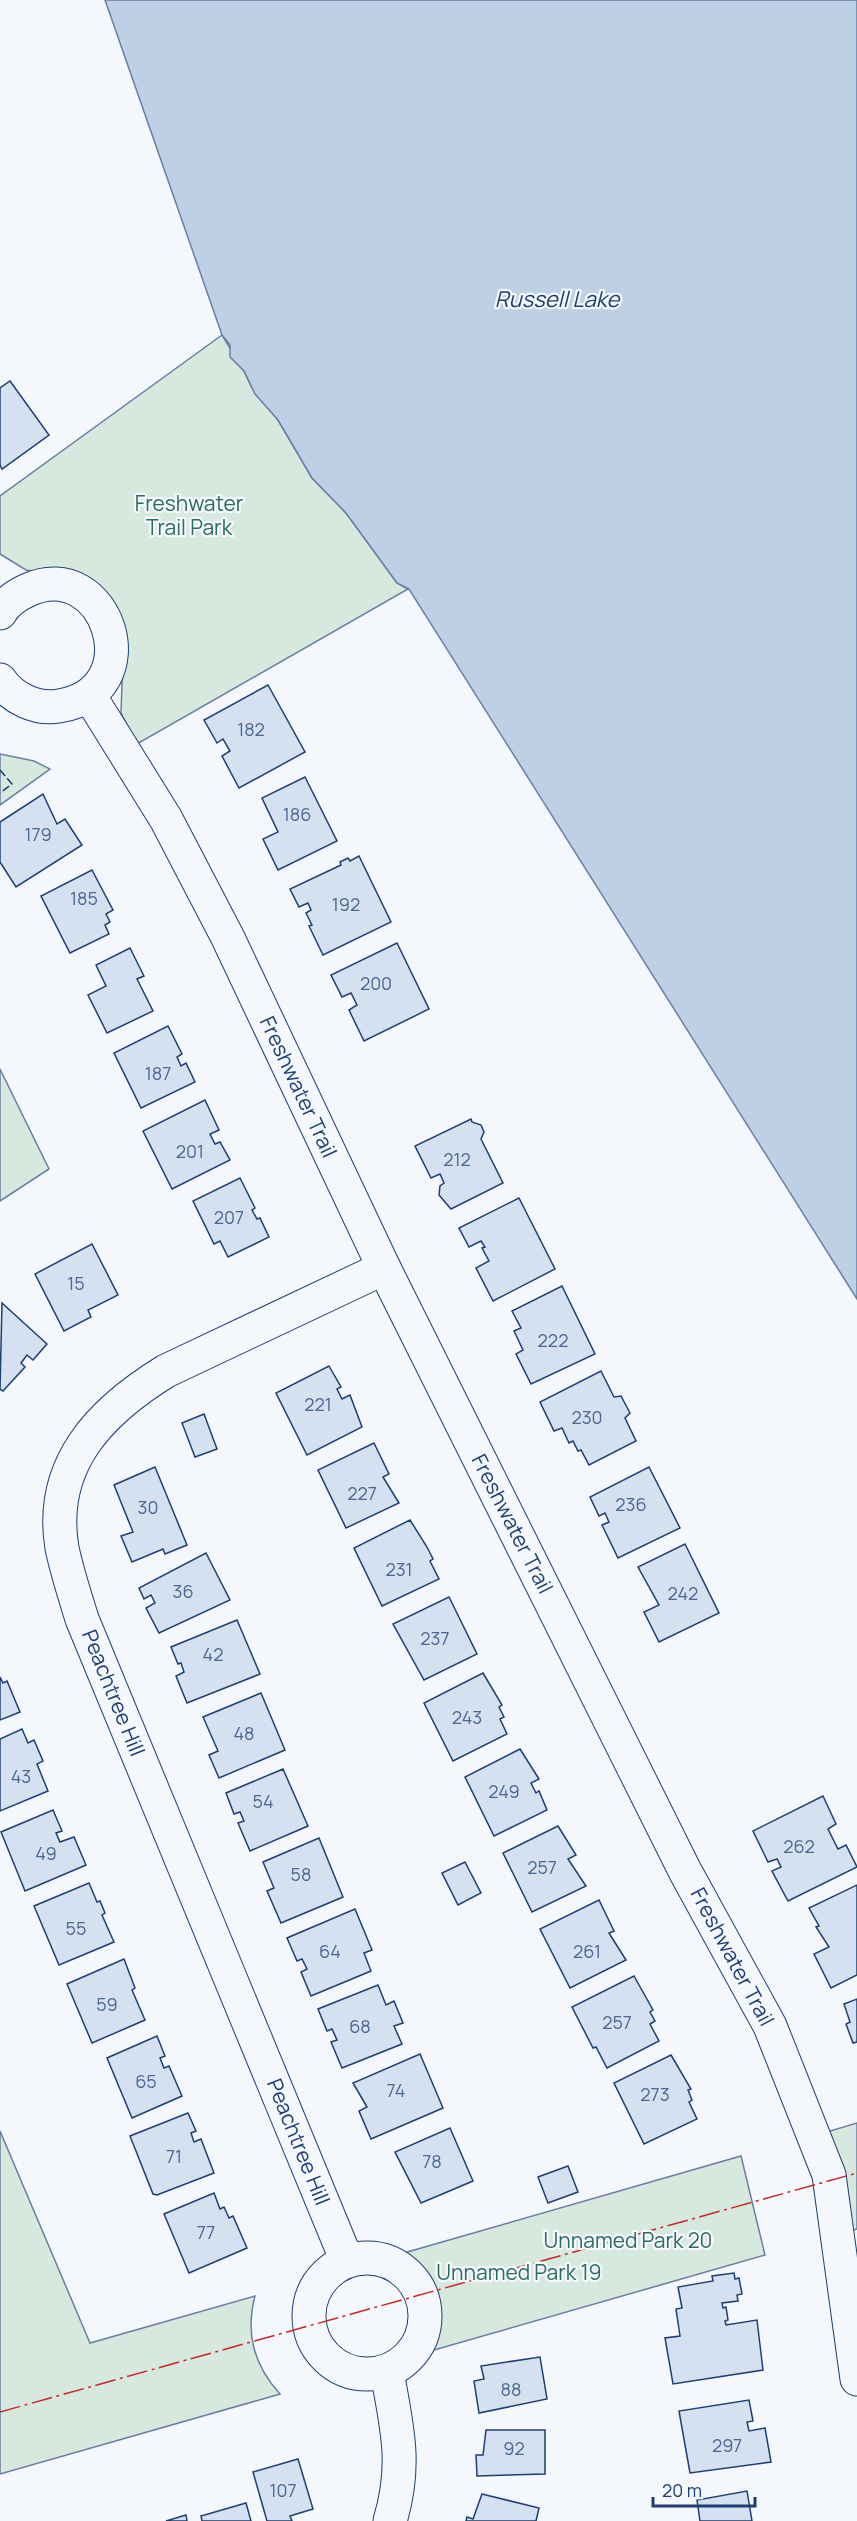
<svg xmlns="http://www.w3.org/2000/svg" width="857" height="2521" viewBox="0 0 857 2521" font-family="Manrope,sans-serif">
<rect width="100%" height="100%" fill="#f4f7fb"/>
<!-- green -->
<g fill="#d7e8df" stroke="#687fa3" stroke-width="1.5">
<path d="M222,335L244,371L251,386L278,420L312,478L346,513L397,583L408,589L137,744L121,713L123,654L44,573L26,570L0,554V496Z"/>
<path d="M0,754L34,761L50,769L0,805Z"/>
<path d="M0,1069L49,1169L0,1201Z"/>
<path d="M857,2123V2229L843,2233L820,2134Z"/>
<path d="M0,2131L90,2343L255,2296C245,2334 254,2365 280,2394L0,2474Z"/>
<path d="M741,2156L765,2255L434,2350C439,2306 433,2286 404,2253Z"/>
</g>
<!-- water -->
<path fill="#bed0e5" stroke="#687fa3" stroke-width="1.5" d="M105,0H857V1299L409,589L397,583L346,513L312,478L278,420L255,394L244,371L230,357V345L222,335Z"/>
<!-- building -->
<g fill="#d5e0f0" stroke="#1d3f73" stroke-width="1.5">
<path d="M10,381L49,435L2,469L0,465V388Z"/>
<path d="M268,685L305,752L239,788L222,756L230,751L223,739L217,743L204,720Z"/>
<path d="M305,777L337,841L278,870L263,839L278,832L262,798Z"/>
<path d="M43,794L57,824L65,819L82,845L16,887L0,862V822Z"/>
<path d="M359,856L391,922L323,955L309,926L312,925L306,913L311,910L308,903L299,907L290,889L341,865L340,862L348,858L350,861Z"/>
<path d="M92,870L113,910L106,914L110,922L105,925L109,934L70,953L41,896Z"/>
<path d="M397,943L429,1009L364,1041L349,1010L357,1005L351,993L342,997L331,975Z"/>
<path d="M130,948L144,976L137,979L153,1011L107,1033L88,995L106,986L96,965Z"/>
<path d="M168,1026L182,1054L177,1057L181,1066L186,1063L195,1082L141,1108L114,1053Z"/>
<path d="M205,1100L219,1130L210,1134L215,1144L220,1142L230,1160L172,1189L143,1131Z"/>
<path d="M471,1119L472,1122L481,1125L484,1132L481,1139L503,1183L451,1209L439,1195L440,1186L444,1183L440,1174L431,1178L415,1146Z"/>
<path d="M240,1178L255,1208L252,1210L257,1219L260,1218L269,1237L228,1257L220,1241L214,1244L193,1201Z"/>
<path d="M519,1198L555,1269L493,1301L476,1268L489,1261L482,1248L485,1247L481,1241L469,1247L459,1228Z"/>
<path d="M92,1244L118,1295L88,1310L91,1317L64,1331L35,1274Z"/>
<path d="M562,1286L595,1354L531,1384L516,1354L523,1350L514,1331L521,1328L512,1311Z"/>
<path d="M2,1303L47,1344L33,1360L27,1355L21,1363L25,1367L3,1391L0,1389Z"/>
<path d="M329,1366L341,1387L337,1389L342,1399L350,1395L362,1427L307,1455L276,1393Z"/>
<path d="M601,1371L614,1397L621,1396L630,1413L625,1418L636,1441L589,1465L581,1450L578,1451L573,1441L569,1443L562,1428L554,1431L540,1402Z"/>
<path d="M204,1414L217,1449L195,1457L182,1423Z"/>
<path d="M374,1443L389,1474L383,1477L399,1503L346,1528L318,1470Z"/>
<path d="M155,1467L187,1545L165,1554L163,1549L132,1562L121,1536L133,1532L114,1485Z"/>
<path d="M649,1467L680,1528L618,1558L602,1525L609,1522L605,1513L599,1516L590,1497Z"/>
<path d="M410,1520L427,1547L433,1559L430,1561L439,1579L382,1606L354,1548Z"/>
<path d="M685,1544L719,1613L659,1642L644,1612L659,1605L638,1567Z"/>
<path d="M206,1553L230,1600L159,1633L146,1608L155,1603L151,1595L144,1599L139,1588Z"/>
<path d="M449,1597L477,1654L424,1680L393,1624Z"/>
<path d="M237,1620L260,1674L187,1703L176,1676L184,1672L181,1663L178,1664L171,1647Z"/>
<path d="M483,1673L502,1705L499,1707L504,1717L500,1719L507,1734L453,1761L424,1703Z"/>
<path d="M0,1677L3,1683L7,1681L20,1712L0,1720Z"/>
<path d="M261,1693L285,1750L219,1778L209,1755L218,1751L203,1717Z"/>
<path d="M22,1729L28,1743L34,1740L43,1761L37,1764L48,1791L0,1811V1739Z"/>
<path d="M520,1749L539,1779L531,1783L536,1793L539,1791L547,1810L494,1836L465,1777Z"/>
<path d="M283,1769L308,1826L250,1851L238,1823L244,1821L240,1812L234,1814L226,1793Z"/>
<path d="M823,1796L836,1824L828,1829L838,1849L846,1845L857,1867L788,1901L772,1871L781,1867L777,1859L768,1862L753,1831Z"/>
<path d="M53,1810L62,1831L56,1833L60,1842L74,1837L86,1865L25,1891L1,1832Z"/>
<path d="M558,1826L576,1855L568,1859L586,1886L532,1912L503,1853Z"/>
<path d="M319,1838L343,1897L281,1923L267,1891L274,1888L263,1862Z"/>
<path d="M465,1862L481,1893L458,1905L442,1873Z"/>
<path d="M89,1883L97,1902L100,1901L105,1913L102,1915L114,1942L59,1965L34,1906Z"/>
<path d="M857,1885V1975L831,1988L814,1954L829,1947L816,1927L819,1926L809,1908Z"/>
<path d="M599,1900L614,1931L609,1933L626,1960L570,1988L540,1929Z"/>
<path d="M355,1909L372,1950L364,1953L371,1971L311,1996L301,1972L307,1969L302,1959L297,1961L287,1938Z"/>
<path d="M124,1959L135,1988L132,1990L145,2020L92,2043L67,1984Z"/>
<path d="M634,1976L653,2010L650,2012L655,2021L650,2024L659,2041L607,2068L596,2047L593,2048L572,2007Z"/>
<path d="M378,1985L386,2005L394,2001L403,2023L394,2026L402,2044L342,2068L331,2042L337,2040L332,2029L327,2031L318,2009Z"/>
<path d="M857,1999V2042L853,2043L846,2024L850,2022L844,2004Z"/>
<path d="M157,2036L165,2056L160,2058L164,2068L169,2066L182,2096L132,2118L107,2058Z"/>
<path d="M420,2054L443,2108L371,2139L359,2111L367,2107L353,2083Z"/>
<path d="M671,2055L691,2089L688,2090L692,2100L689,2102L697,2119L644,2144L614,2083Z"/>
<path d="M188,2113L196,2131L191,2133L194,2142L201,2139L214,2173L157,2195L153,2194L130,2136Z"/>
<path d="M450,2128L473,2181L421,2203L395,2152Z"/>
<path d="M568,2166L578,2192L548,2203L538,2177Z"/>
<path d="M214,2193L220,2209L224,2207L229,2218L233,2216L247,2248L189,2273L164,2214Z"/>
<path d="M734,2273L735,2279L739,2278L742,2294L737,2295L738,2301L722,2303L723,2308L726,2307L728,2320L725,2321L726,2325L757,2320L763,2370L673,2384L665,2338L680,2336L676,2309L682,2308L678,2287L713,2281L712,2276Z"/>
<path d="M540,2357L547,2399L479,2413L474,2381L484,2379L481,2366Z"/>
<path d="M749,2400L753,2421L747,2422L749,2431L765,2428L771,2462L690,2473L679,2411Z"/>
<path d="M486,2430H545V2474L477,2476L476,2455H483Z"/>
<path d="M298,2459L313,2509L290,2516L292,2521H267L253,2472Z"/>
<path d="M747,2491L752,2521H700L697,2500Z"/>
<path d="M482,2494L539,2508L536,2521H466L467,2517L473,2519Z"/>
<path d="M246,2503L251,2521H202L201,2516Z"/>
<path d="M186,2515L187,2521H166Z"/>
</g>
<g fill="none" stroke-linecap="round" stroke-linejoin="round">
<defs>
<g id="minor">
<path d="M0,613C6,602 17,595 28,590C107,554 153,691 59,706C36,710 12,698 0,680"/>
<path d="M89,695L166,819L228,938L384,1268L685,1871L770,2026L829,2175L857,2379"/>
<circle cx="367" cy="2316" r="58"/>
<path d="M347,2261L82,1619C75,1596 67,1572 62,1548C48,1464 101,1411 166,1371L384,1268"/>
<path d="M387,2372C397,2428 407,2464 390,2521"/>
</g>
</defs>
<!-- minor casing -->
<use href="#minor" stroke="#1d3f73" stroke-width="35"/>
<!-- minor -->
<use href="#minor" stroke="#f4f7fb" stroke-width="33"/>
<!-- fence -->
<path stroke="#1d3f73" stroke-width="1.5" stroke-dasharray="8 3" stroke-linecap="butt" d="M0,770L12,784L0,793"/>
<!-- power -->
<path stroke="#c62828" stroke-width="1.5" stroke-dasharray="21 4.5 3 4.5" stroke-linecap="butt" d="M0,2412L857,2173"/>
</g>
<g text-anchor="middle" stroke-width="4.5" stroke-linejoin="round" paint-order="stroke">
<!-- number labels -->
<g font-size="18" fill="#4b6792">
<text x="251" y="736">182</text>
<text x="297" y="821">186</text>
<text x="38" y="841">179</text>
<text x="84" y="905">185</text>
<text x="346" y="911">192</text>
<text x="376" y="990">200</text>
<text x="158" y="1080">187</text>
<text x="190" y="1158">201</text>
<text x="457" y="1166">212</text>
<text x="229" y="1224">207</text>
<text x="76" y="1290">15</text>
<text x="553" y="1347">222</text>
<text x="318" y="1411">221</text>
<text x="587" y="1424">230</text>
<text x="362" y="1500">227</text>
<text x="631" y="1511">236</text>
<text x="148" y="1514">30</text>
<text x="399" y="1576">231</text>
<text x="183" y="1598">36</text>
<text x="683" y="1600">242</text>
<text x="435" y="1645">237</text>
<text x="213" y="1661">42</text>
<text x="467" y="1724">243</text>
<text x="244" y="1740">48</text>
<text x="21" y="1783">43</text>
<text x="504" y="1798">249</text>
<text x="263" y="1808">54</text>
<text x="799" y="1853">262</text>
<text x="46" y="1860">49</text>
<text x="542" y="1874">257</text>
<text x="301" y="1881">58</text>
<text x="76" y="1935">55</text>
<text x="330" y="1958">64</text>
<text x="587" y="1958">261</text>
<text x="107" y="2011">59</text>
<text x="617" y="2029">257</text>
<text x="360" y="2033">68</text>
<text x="146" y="2088">65</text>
<text x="396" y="2097">74</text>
<text x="655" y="2101">273</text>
<text x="174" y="2163">71</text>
<text x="432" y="2168">78</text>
<text x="206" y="2239">77</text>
<text x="511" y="2396">88</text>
<text x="727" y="2452">297</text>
<text x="514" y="2455">92</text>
<text x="283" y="2497">107</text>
</g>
<!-- park labels -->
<g font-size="21" fill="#2c6c60" stroke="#f4f7fb">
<text x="189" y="511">Freshwater<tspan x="189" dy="24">Trail Park</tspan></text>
<text x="628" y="2248">Unnamed Park 20</text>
<text x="519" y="2280">Unnamed Park 19</text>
</g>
<!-- street labels -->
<g font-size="21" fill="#1d3f73" stroke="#f4f7fb">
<text transform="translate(298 1087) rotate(65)" y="7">Freshwater Trail</text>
<text transform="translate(512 1524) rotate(63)" y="7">Freshwater Trail</text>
<text transform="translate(113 1693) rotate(68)" y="7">Peachtree Hill</text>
<text transform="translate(732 1957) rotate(62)" y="7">Freshwater Trail</text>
<text transform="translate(298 2142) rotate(68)" y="7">Peachtree Hill</text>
</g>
<!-- water labels -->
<g font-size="22" font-style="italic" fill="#1d3f73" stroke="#f4f7fb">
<text x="557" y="307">Russell Lake</text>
</g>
</g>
<!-- scale -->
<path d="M653 2497v9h102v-9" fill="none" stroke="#1d3f73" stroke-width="3"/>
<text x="662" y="2497" font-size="18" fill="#1d3f73" stroke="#f4f7fb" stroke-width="4.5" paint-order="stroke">20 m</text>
</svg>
